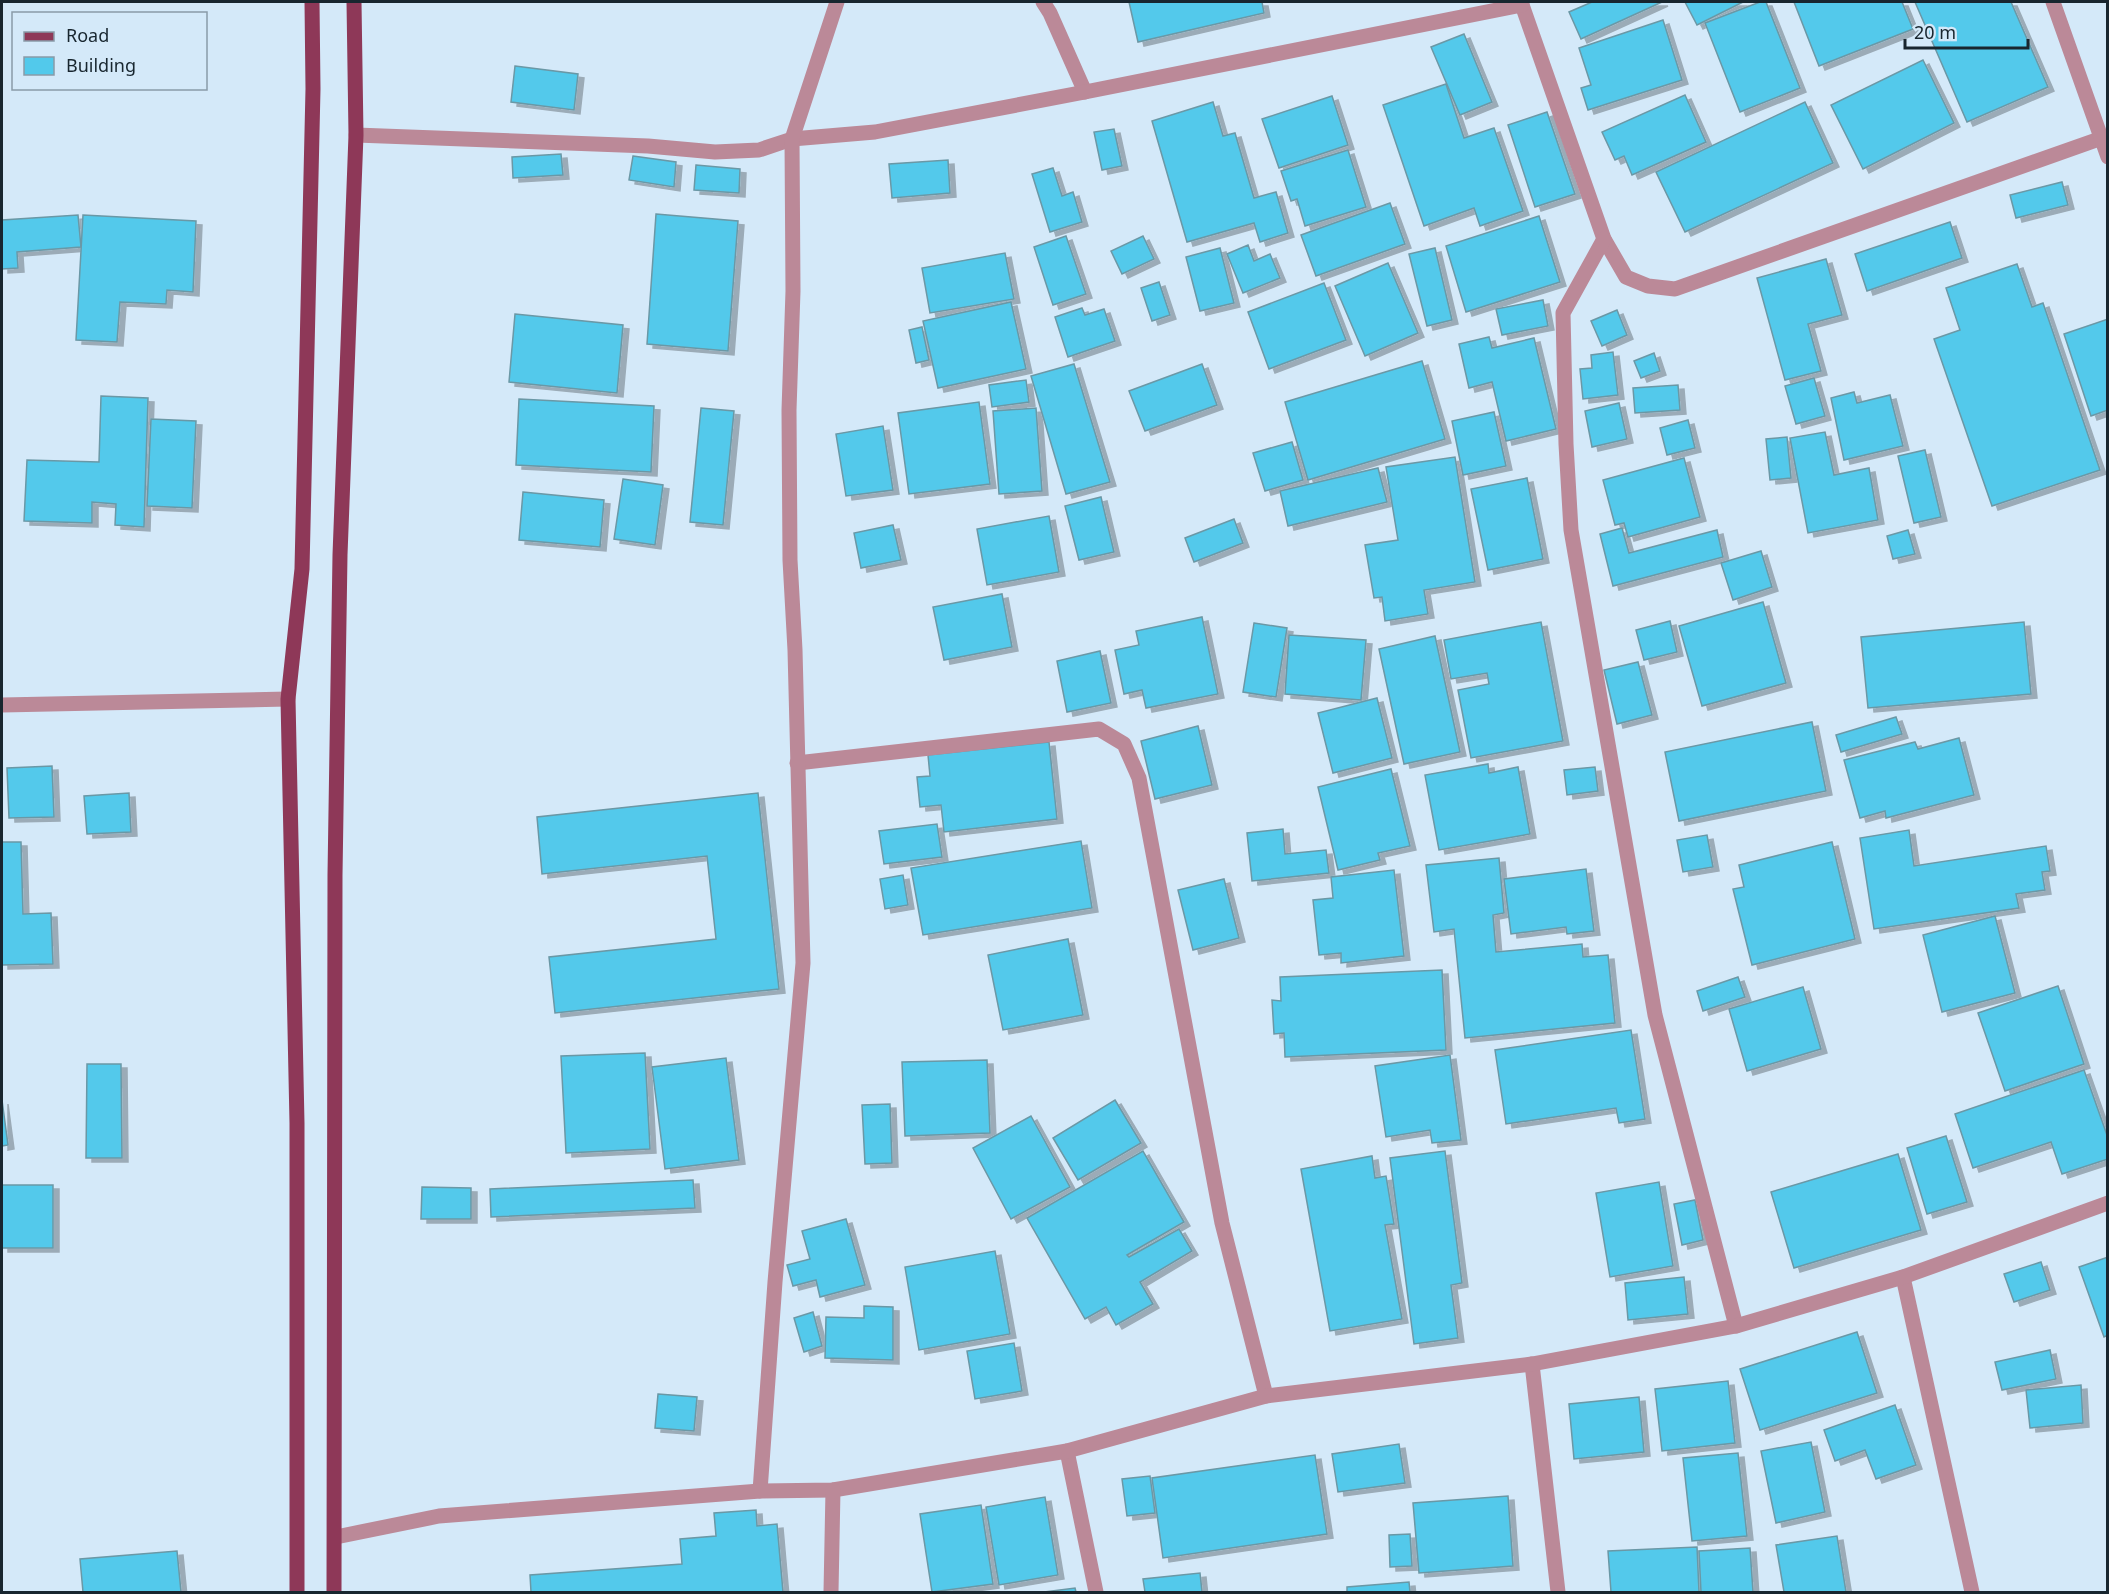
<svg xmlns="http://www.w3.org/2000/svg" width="2109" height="1594" viewBox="0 0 2109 1594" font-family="'Noto Sans',sans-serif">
<defs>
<filter id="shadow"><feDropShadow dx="6" dy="4" stdDeviation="0" flood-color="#0004"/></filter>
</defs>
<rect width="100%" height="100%" fill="#d4e9f9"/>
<!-- building -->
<g fill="#52c9eb" stroke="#6b98a6" stroke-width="1.5" filter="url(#shadow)">
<path d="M1129,2H1262L1264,13L1138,42Z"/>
<path d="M1592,2H1662L1581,39L1569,12Z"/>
<path d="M1685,2H1743L1697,25Z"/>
<path d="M1760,2H1766L1800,88L1740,112L1705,23Z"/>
<path d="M1794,2H1902L1913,29L1819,66Z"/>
<path d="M1915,2H2011L2048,87L1967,122Z"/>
<path d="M1663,20L1682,80L1588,110L1581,88L1591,85L1579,48Z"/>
<path d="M1464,34L1492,102L1460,115L1431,47Z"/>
<path d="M1923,60L1954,123L1863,169L1831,105Z"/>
<path d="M515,66L578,74L574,110L511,102Z"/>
<path d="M1446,84L1464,138L1494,128L1523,211L1480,226L1474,208L1424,226L1383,105Z"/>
<path d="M1685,95L1706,142L1632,175L1624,156L1615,160L1602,132Z"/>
<path d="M1332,96L1348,145L1279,168L1262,119Z"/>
<path d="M1213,102L1223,136L1235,133L1254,198L1276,192L1288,233L1260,242L1254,223L1187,242L1152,121Z"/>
<path d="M1805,102L1833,163L1685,232L1656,172Z"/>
<path d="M1547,112L1575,194L1535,207L1508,125Z"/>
<path d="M1114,129L1122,166L1102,170L1094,132Z"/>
<path d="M1348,150L1366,207L1305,226L1297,199L1291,201L1281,171Z"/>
<path d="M561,154L563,175L513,178L512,157Z"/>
<path d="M633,156L676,162L674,187L629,180Z"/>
<path d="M948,160L950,193L892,198L889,164Z"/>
<path d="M696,165L740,169L739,193L694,190Z"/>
<path d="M1053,168L1062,196L1073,192L1082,222L1050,232L1032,174Z"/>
<path d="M2062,182L2068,205L2016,218L2010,195Z"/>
<path d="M1390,203L1405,244L1316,276L1301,235Z"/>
<path d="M656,214L738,221L728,351L647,344Z"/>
<path d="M78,215L81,247L17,252L18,268L2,269V220Z"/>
<path d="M83,215L196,221L193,292L167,290L166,304L120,302L117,342L76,340Z"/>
<path d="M1539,216L1560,282L1466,312L1446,246Z"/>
<path d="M1950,222L1962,258L1867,291L1855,254Z"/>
<path d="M1066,236L1086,294L1053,305L1034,247Z"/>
<path d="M1143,236L1154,259L1122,274L1111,251Z"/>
<path d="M1248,245L1254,261L1270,254L1280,278L1243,293L1227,254Z"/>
<path d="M1220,248L1234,303L1200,311L1186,257Z"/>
<path d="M1435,248L1452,320L1427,326L1409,254Z"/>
<path d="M1005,253L1014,299L930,313L922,268Z"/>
<path d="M1826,259L1842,315L1808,324L1821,371L1785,380L1757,278Z"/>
<path d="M1388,263L1418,333L1365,356L1335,286Z"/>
<path d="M2017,264L2032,307L2043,303L2100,470L1992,506L1934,339L1960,330L1946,288Z"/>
<path d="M1159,282L1170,315L1152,321L1141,288Z"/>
<path d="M1324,283L1346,340L1269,369L1248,312Z"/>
<path d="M1543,300L1548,326L1502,335L1496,309Z"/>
<path d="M1011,302L1026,369L938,388L923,321Z"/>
<path d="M1082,308L1085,315L1104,309L1115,341L1068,357L1055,317Z"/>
<path d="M1617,310L1627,335L1602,346L1591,321Z"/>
<path d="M515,314L623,325L617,393L509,382Z"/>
<path d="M2108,319V410L2091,416L2064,334Z"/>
<path d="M922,327L929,360L916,363L909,330Z"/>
<path d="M1489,337L1492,348L1534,338L1556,429L1506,441L1492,382L1469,388L1459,344Z"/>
<path d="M1613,352L1618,395L1583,399L1580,369L1592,368L1591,355Z"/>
<path d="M1654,353L1660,371L1641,378L1634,361Z"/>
<path d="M1422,361L1445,439L1308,480L1285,402Z"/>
<path d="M1074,364L1110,482L1066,494L1031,376Z"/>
<path d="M1202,364L1217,405L1145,431L1129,391Z"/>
<path d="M1814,378L1825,416L1796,424L1785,386Z"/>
<path d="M1026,380L1029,402L992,407L989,385Z"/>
<path d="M1678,385L1680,410L1635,413L1633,388Z"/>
<path d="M1854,392L1857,403L1890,395L1903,446L1844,460L1831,398Z"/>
<path d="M101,396L148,398L144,527L115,525L116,504L92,502V523L24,521L27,460L99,462Z"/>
<path d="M519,399L654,406L651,472L516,465Z"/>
<path d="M979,402L990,484L909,494L898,413Z"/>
<path d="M1619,403L1627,439L1592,447L1585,411Z"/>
<path d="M701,408L734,411L723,525L690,522Z"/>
<path d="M1036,408L1042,491L999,494L993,411Z"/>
<path d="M1494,412L1506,466L1463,475L1452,421Z"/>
<path d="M151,419L196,421L192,508L147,506Z"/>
<path d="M1688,420L1695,448L1667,455L1660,428Z"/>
<path d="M883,426L893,490L846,496L836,434Z"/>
<path d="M1825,432L1834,475L1869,468L1878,520L1808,533L1790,438Z"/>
<path d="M1787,437L1791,478L1770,480L1766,439Z"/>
<path d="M1292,442L1303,480L1265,491L1253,453Z"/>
<path d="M1925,450L1941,517L1914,523L1898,456Z"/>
<path d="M1455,457L1475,582L1424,590L1428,614L1385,621L1382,597L1374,598L1365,545L1398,540L1386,467Z"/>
<path d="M1684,458L1700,517L1628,537L1624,523L1615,525L1603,480Z"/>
<path d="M1378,468L1387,502L1288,526L1280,491Z"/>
<path d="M1527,478L1543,559L1488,570L1471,489Z"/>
<path d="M623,479L663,485L655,545L614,539Z"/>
<path d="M523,492L604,500L600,547L519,540Z"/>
<path d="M1101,497L1114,552L1079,560L1065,506Z"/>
<path d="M1049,516L1059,572L987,585L977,529Z"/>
<path d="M1234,519L1243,543L1194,562L1185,538Z"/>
<path d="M893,525L901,560L861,568L854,533Z"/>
<path d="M1622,528L1629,553L1717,530L1723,557L1613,586L1600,534Z"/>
<path d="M1908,530L1915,554L1893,559L1887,536Z"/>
<path d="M1761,551L1772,587L1733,600L1721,563Z"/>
<path d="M1002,594L1012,647L944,660L933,607Z"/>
<path d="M1763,602L1786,683L1702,706L1679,626Z"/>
<path d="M1202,617L1218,694L1146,708L1142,690L1124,694L1115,650L1139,645L1136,631Z"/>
<path d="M1670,621L1677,652L1644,660L1636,630Z"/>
<path d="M1541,622L1563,741L1471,758L1458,690L1489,684L1487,673L1451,679L1444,640Z"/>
<path d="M2024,622L2031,694L1868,708L1861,637Z"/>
<path d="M1254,623L1287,628L1276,697L1243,692Z"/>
<path d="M1289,635L1366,640L1361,700L1285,694Z"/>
<path d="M1435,636L1460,752L1404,764L1379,649Z"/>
<path d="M1100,651L1111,703L1067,712L1057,661Z"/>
<path d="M1638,662L1652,715L1617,724L1604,670Z"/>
<path d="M1377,698L1392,758L1333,773L1318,713Z"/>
<path d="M1896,717L1902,734L1841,752L1836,735Z"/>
<path d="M1812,722L1826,791L1679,821L1665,752Z"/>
<path d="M1198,726L1212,785L1155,799L1141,741Z"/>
<path d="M1959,738L1974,795L1886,818L1885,811L1860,818L1844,760L1915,742L1918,749Z"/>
<path d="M1049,742L1057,819L944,832L941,805L920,807L917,777L930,776L928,755Z"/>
<path d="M1488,764L1489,773L1518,767L1530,834L1439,850L1425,775Z"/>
<path d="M52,766L54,817L9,818L7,768Z"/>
<path d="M1595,767L1598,791L1567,795L1564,770Z"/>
<path d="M1391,769L1410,846L1378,853L1380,860L1338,870L1318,787Z"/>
<path d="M129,793L131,832L87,834L84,796Z"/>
<path d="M758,793L779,989L555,1013L549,957L716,939L707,856L542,874L537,817Z"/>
<path d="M937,824L942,857L884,864L879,831Z"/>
<path d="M1283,829L1285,854L1326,850L1329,873L1252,881L1247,833Z"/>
<path d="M1909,830L1914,866L2046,846L2050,871L2042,872L2045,890L2016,894L2019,908L1874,929L1860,838Z"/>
<path d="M1707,835L1713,867L1683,872L1677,840Z"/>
<path d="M1081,841L1092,908L923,935L911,868Z"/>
<path d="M2,842H21L23,914L51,913L53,964L2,965Z"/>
<path d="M1832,842L1855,939L1752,965L1733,889L1744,887L1739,865Z"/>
<path d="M1499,858L1504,913L1493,915L1496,952L1582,944L1583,957L1608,955L1615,1023L1465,1038L1454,929L1434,932L1426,865Z"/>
<path d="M1586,869L1594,931L1567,934L1566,927L1511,934L1504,879Z"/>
<path d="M1394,870L1404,956L1341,963V953L1319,955L1313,900L1333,898L1331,877Z"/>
<path d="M903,875L908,905L885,909L880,879Z"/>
<path d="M1224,879L1239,938L1193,950L1178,890Z"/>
<path d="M1995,916L2015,993L1942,1012L1923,935Z"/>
<path d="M1068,939L1083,1015L1003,1030L988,955Z"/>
<path d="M1442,970L1446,1050L1285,1057L1284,1033L1274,1034L1272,1000L1281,1001L1280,977Z"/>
<path d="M1738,977L1745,997L1703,1011L1697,991Z"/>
<path d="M2058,986L2084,1064L2005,1091L1978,1013Z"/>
<path d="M1803,987L1821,1049L1747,1071L1729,1009Z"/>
<path d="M1631,1030L1645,1119L1619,1123L1616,1108L1506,1124L1495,1050Z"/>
<path d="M645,1053L650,1149L566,1153L561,1056Z"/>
<path d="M1450,1055L1461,1140L1432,1143L1430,1130L1386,1137L1375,1066Z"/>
<path d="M726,1058L739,1160L665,1169L652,1067Z"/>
<path d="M987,1060L990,1133L905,1136L902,1062Z"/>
<path d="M87,1064H121L122,1158H86Z"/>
<path d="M2084,1070L2108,1138V1159L2062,1174L2051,1142L1973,1168L1955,1114Z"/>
<path d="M2,1100L8,1145L2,1146Z"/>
<path d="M1115,1100L1141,1143L1078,1180L1053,1138Z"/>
<path d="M890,1104L892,1163L865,1164L862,1105Z"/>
<path d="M1031,1116L1070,1187L1011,1219L973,1148Z"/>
<path d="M1946,1136L1967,1202L1927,1214L1907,1148Z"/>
<path d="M1143,1151L1184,1222L1127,1255L1129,1257L1179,1229L1192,1251L1140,1282L1153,1304L1116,1325L1106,1307L1085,1319L1027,1218Z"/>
<path d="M1445,1151L1462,1283L1451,1285L1458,1338L1414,1344L1390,1158Z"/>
<path d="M1898,1154L1921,1230L1794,1268L1771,1192Z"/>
<path d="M1372,1156L1375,1178L1386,1176L1394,1224L1385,1225L1402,1319L1330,1331L1301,1169Z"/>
<path d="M693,1180L695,1208L491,1217L490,1189Z"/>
<path d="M1659,1182L1673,1266L1610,1277L1596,1193Z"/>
<rect x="2" y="1185" width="51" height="63"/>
<path d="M422,1187L471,1188V1219H421Z"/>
<path d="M1695,1200L1703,1240L1682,1245L1674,1204Z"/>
<path d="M846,1219L865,1285L820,1297L816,1280L793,1286L787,1265L810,1259L802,1231Z"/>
<path d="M995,1251L1010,1334L919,1350L905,1267Z"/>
<path d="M2108,1257V1335L2104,1337L2079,1267Z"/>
<path d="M2041,1262L2050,1290L2014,1302L2004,1274Z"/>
<path d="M1684,1277L1688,1314L1628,1320L1625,1283Z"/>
<path d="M864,1306L893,1307V1360L825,1358L826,1317L864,1318Z"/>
<path d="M813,1312L822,1346L804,1352L794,1318Z"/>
<path d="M1857,1332L1877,1393L1760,1430L1740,1369Z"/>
<path d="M1014,1343L1022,1391L975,1399L967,1351Z"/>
<path d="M2050,1350L2056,1379L2002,1390L1995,1362Z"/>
<path d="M1728,1381L1735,1443L1662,1451L1655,1389Z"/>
<path d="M2081,1385L2083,1423L2030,1428L2026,1390Z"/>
<path d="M658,1394L697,1397L694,1431L655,1428Z"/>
<path d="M1639,1397L1644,1452L1574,1459L1569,1404Z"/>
<path d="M1895,1405L1916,1465L1876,1479L1865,1450L1835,1461L1824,1430Z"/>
<path d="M1811,1442L1825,1512L1776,1523L1761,1451Z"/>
<path d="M1399,1444L1405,1483L1338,1492L1332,1454Z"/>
<path d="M1738,1453L1747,1536L1692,1541L1683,1458Z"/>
<path d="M1315,1455L1327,1534L1163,1558L1152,1478Z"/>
<path d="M1150,1476L1155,1513L1127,1516L1122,1479Z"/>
<path d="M1508,1496L1513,1566L1419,1573L1413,1503Z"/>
<path d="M1045,1497L1058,1575L999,1585L986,1507Z"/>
<path d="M981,1505L993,1584L932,1592L920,1514Z"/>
<path d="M756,1510L757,1526L777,1524L783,1592H531L530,1575L682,1564L680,1539L716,1536L714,1513Z"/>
<path d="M1410,1534L1412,1566L1390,1567L1389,1535Z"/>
<path d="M1837,1536L1846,1592H1784L1776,1545Z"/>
<path d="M1697,1547L1699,1592H1611L1608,1551Z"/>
<path d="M1750,1548L1753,1592H1701L1699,1551Z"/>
<path d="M177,1551L181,1592H83L80,1559Z"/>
<path d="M1200,1573L1202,1592H1145L1143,1579Z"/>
<path d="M1409,1582L1410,1592H1347V1587Z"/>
<path d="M1075,1588L1076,1592H1044Z"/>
</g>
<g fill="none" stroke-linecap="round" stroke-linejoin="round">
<!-- minor -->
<g stroke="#bb8998" stroke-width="15">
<path d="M1043,2L1050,13L1085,92"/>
<path d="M1521,2L1604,239L1626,277L1648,286L1675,289L2102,138"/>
<path d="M2053,2L2108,157"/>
<path d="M356,135L648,146L715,152L759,150L792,139L875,132L1085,92L1522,5"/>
<path d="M1604,239L1563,313L1566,444L1571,530L1655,1015L1736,1326"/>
<path d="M2,705L288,699"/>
<path d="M797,763L1099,729L1124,744L1139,778L1222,1223L1266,1396"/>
<path d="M1903,1277L1972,1592"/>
<path d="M1532,1364L1558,1592"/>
<path d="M1067,1451L1096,1592"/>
<path d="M760,1491L775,1282L803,963L795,650L790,560L789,410L793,291L792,139L837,2"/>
<path d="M336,1537L439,1516L760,1491L833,1490L1067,1451L1266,1396L1532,1364L1736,1326L1903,1277L2108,1203"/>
<path d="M831,1592L833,1490"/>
</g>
<!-- primary -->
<g stroke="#8e3858" stroke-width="15">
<path d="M297,1592V1123L288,699L302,569L313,89L312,2"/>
<path d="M334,1592L335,875L340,555L356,135L354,2"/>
</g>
</g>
<!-- border -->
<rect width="2109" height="1594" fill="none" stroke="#18262f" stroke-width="6"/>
<!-- legend -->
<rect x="12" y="12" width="195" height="78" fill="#d4e9f9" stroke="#899ba8" stroke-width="1.5"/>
<rect x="24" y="32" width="30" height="9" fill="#8e3858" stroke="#899ba8" stroke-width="1.5"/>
<text x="66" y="42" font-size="18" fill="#18262f">Road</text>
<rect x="24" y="57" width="30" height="18" fill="#52c9eb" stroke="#899ba8" stroke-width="1.5"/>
<text x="66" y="72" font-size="18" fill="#18262f">Building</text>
<!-- scale -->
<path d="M1905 39v9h123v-9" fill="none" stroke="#18262f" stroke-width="3"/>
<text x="1914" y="39" font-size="18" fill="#18262f" stroke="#d4e9f9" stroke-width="4.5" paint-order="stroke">20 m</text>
</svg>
